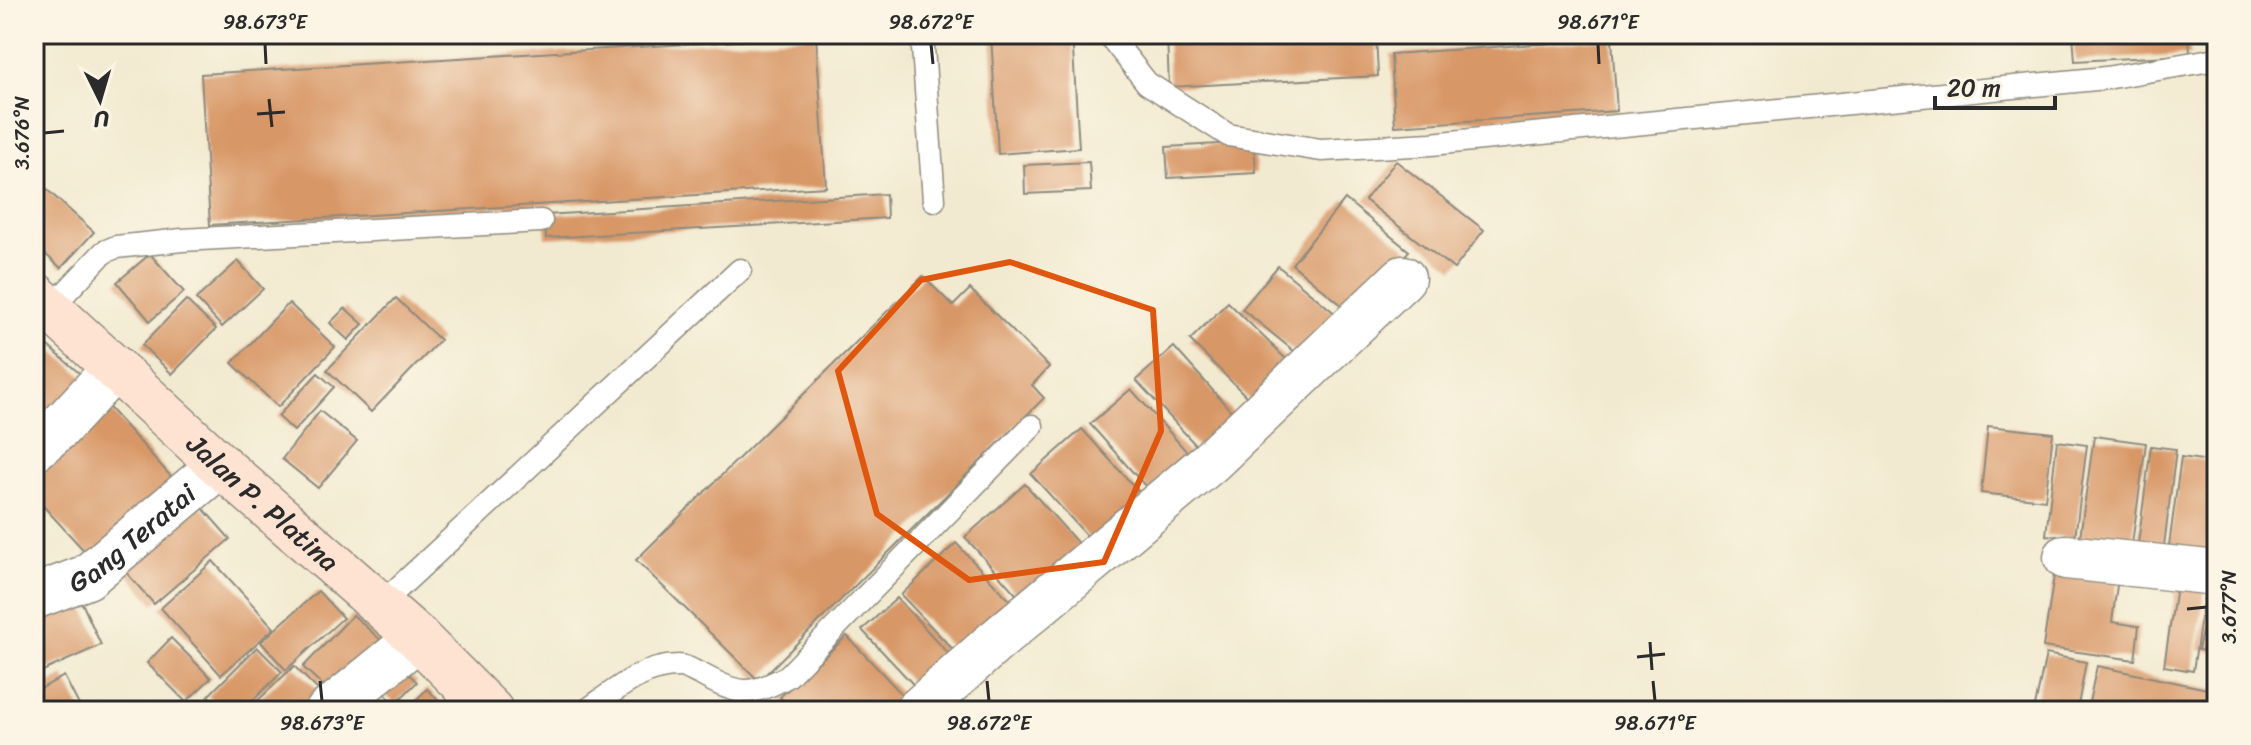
<svg xmlns="http://www.w3.org/2000/svg" width="2251" height="745" viewBox="0 0 2251 745" font-family="Sriracha,sans-serif">
<rect width="100%" height="100%" fill="#fcf5e5"/>
<filter id="ink" filterUnits="userSpaceOnUse"><feTurbulence type="fractalNoise" baseFrequency=".0125" numOctaves="2"/><feDisplacementMap in="SourceGraphic" scale="16" xChannelSelector="R" yChannelSelector="G"/><feConvolveMatrix kernelMatrix="1 2 1 2 8 2 1 2 1" color-interpolation-filters="sRGB"/></filter>
<filter id="wash" filterUnits="userSpaceOnUse"><feTurbulence type="fractalNoise" baseFrequency=".006" numOctaves="4" result="noise"/><feDisplacementMap in="SourceGraphic" scale="32" xChannelSelector="R" yChannelSelector="G"/><feGaussianBlur stdDeviation="1.8" result="paint"/><feColorMatrix in="noise" values="0 0 0 0 0 0 0 0 0 0 0 0 0 0 0 0 0 1.4 0 .05"/><feComposite in="paint" operator="in"/></filter>
<g filter="url(#wash)">
<rect width="100%" height="100%" fill="#f2ead0"/>
<g id="blocks">
<!-- building -->
<g fill="#d89766">
<path d="M991,34H1072L1079,148L998,154Z"/>
<path d="M1167,34H1376L1378,76L1169,87Z"/>
<path d="M2073,34H2189L2190,55L2075,61Z"/>
<path d="M816,36L826,187L210,225L201,74Z"/>
<path d="M1612,39L1617,111L1395,126L1391,54Z"/>
<path d="M1254,142L1256,173L1168,178L1166,147Z"/>
<path d="M1396,161L1484,230L1454,269L1365,200Z"/>
<path d="M1089,162L1091,191L1025,194L1024,165Z"/>
<path d="M34,178L94,232L61,268L34,244Z"/>
<path d="M886,194L887,218L546,238L545,215Z"/>
<path d="M1345,199L1409,251L1355,316L1292,264Z"/>
<path d="M150,254L184,292L150,321L117,282Z"/>
<path d="M238,261L263,289L222,327L196,299Z"/>
<path d="M1278,266L1344,321L1310,364L1242,309Z"/>
<path d="M923,276L953,306L970,289L1049,367L1032,385L1044,398L759,681L636,560Z"/>
<path d="M396,298L440,340L371,412L327,370Z"/>
<path d="M186,300L216,329L172,374L142,345Z"/>
<path d="M1228,302L1295,368L1257,407L1190,340Z"/>
<path d="M289,303L335,347L278,407L232,363Z"/>
<path d="M345,308L363,324L348,340L330,323Z"/>
<path d="M34,334L93,385L58,424L34,404Z"/>
<path d="M1174,347L1239,420L1203,453L1136,380Z"/>
<path d="M318,373L334,387L294,431L278,416Z"/>
<path d="M1131,389L1195,461L1154,496L1090,424Z"/>
<path d="M102,400L175,481L90,557L34,496V460Z"/>
<path d="M320,411L357,441L318,488L282,459Z"/>
<path d="M1988,426L2053,433L2045,500L1981,493Z"/>
<path d="M1082,429L1149,503L1098,548L1031,474Z"/>
<path d="M2094,436L2146,443L2131,551L2079,544Z"/>
<path d="M2057,441L2087,445L2075,538L2046,535Z"/>
<path d="M2151,446L2176,449L2163,554L2137,551Z"/>
<path d="M2181,457L2217,462V560L2168,553Z"/>
<path d="M1025,484L1083,549L1023,602L965,537Z"/>
<path d="M193,497L230,539L154,604L117,562Z"/>
<path d="M956,543L1019,610L964,661L901,595Z"/>
<path d="M213,561L274,628L221,675L161,608Z"/>
<path d="M2055,569L2118,578L2112,622L2139,626L2135,660L2043,647Z"/>
<path d="M2214,578L2217,579V653L2198,650Z"/>
<path d="M2177,580L2206,584L2193,671L2164,666Z"/>
<path d="M74,585L101,645L34,675V604Z"/>
<path d="M318,591L343,618L286,670L261,642Z"/>
<path d="M897,598L959,665L925,697L862,630Z"/>
<path d="M353,615L384,643L334,696L303,667Z"/>
<path d="M847,636L912,705L905,711H792L780,697Z"/>
<path d="M171,638L211,678L186,702L147,663Z"/>
<path d="M257,647L282,672L242,711H224L208,696Z"/>
<path d="M2046,654L2086,662L2077,711H2034Z"/>
<path d="M397,663L417,682L395,704L375,684Z"/>
<path d="M294,666L320,692L301,711H247Z"/>
<path d="M2097,666L2217,691L2214,711H2087Z"/>
<path d="M64,676L82,711H34V692Z"/>
<path d="M427,689L450,711H405Z"/>
</g>
</g>
</g>
<g filter="url(#ink)">
<use href="#blocks" fill-opacity="0" stroke="#8e8a7e" stroke-width="2"/>
<g fill="none" stroke-linecap="round" stroke-linejoin="round">
<defs>
<g id="lane">
<path d="M922,34L934,200"/>
<path d="M1108,34L1147,83L1228,135L1321,150L1431,144L2106,78L2217,59"/>
<path d="M50,309L104,252L116,247L182,240L541,221"/>
<path d="M380,605L740,270"/>
<path d="M586,711C615,691 641,666 679,666C687,666 694,672 702,675C739,695 750,697 788,676L1032,426"/>
</g>
<g id="street">
<path d="M34,449L60,427L115,368"/>
<path d="M2066,557L2217,573"/>
<path id="s1" d="M34,597L87,577L220,465"/>
<path d="M328,711L418,638"/>
<path d="M917,711L997,640L1211,461L1403,278"/>
</g>
<g id="secondary">
<path id="s2" d="M34,294L220,465L418,638L491,711"/>
</g>
</defs>
<!-- lane casing -->
<use href="#lane" stroke="#8e8a7e" stroke-width="25"/>
<!-- street casing -->
<use href="#street" stroke="#8e8a7e" stroke-width="47"/>
<!-- secondary casing -->
<use href="#secondary" stroke="#8e8a7e" stroke-width="47"/>
<!-- lane -->
<use href="#lane" stroke="#fff" stroke-width="22"/>
<!-- street -->
<use href="#street" stroke="#fff" stroke-width="44"/>
<!-- secondary -->
<use href="#secondary" stroke="#fee3d2" stroke-width="44"/>
</g>
</g>
<!-- marked area -->
<path fill="none" stroke="#df570e" stroke-width="6" stroke-linejoin="round" d="M1010,262L1153,310L1161,431L1104,562L969,580L877,514L838,371L921,280Z"/>
<!-- ticks -->
<path fill="none" stroke="#2b2b2b" stroke-width="3" d="M265,44L266,64M931,44L933,64M1598,44L1599,64M269,99L272,127M257,114L285,112M44,133L64,131M2187,609L2207,607M1650,642L1652,670M1637,657L1665,654M320,681L322,701M987,681L989,701M1653,681L1655,701"/>
<g text-anchor="middle" stroke-width="6" stroke-linejoin="round" paint-order="stroke">
<!-- street labels -->
<g font-size="28" fill="#2b2b2b" stroke="#fcf5e5">
<text dy="10" stroke="none"><textPath href="#s2" startOffset="310">Jalan P. Platina</textPath></text>
<text dy="10" stroke="none"><textPath href="#s1" startOffset="116">Gang Teratai</textPath></text>
</g>
</g>
<!-- margin -->
<rect width="2251" height="745" fill="none" stroke="#fcf5e5" stroke-width="88"/>
<!-- north arrow -->
<g transform="translate(100 100) rotate(175)" stroke="#fcf5e5" stroke-width="6" paint-order="stroke">
<path d="M0-6L14 30L0 20L-14 30Z" fill="#2b2b2b"/>
<text y="-12" font-size="22" font-weight="bold" text-anchor="middle" fill="#2b2b2b">U</text>
</g>
<!-- scale -->
<path d="M1935 96v12h120v-12" fill="none" stroke="#2b2b2b" stroke-width="4"/>
<text x="1947" y="96" font-size="24" fill="#2b2b2b" stroke="#fcf5e5" stroke-width="6" paint-order="stroke">20 m</text>
<rect x="44" y="44" width="2163" height="657" fill="none" stroke="#2b2b2b" stroke-width="3"/>
<g font-size="20" text-anchor="middle" fill="#2b2b2b">
<text x="265" y="29">98.673°E</text>
<text x="931" y="29">98.672°E</text>
<text x="1598" y="29">98.671°E</text>
<text transform="translate(22 133) rotate(-90)" y="7">3.676°N</text>
<text transform="translate(2229 607) rotate(-90)" y="7">3.677°N</text>
<text x="322" y="730">98.673°E</text>
<text x="989" y="730">98.672°E</text>
<text x="1655" y="730">98.671°E</text>
</g>
</svg>
